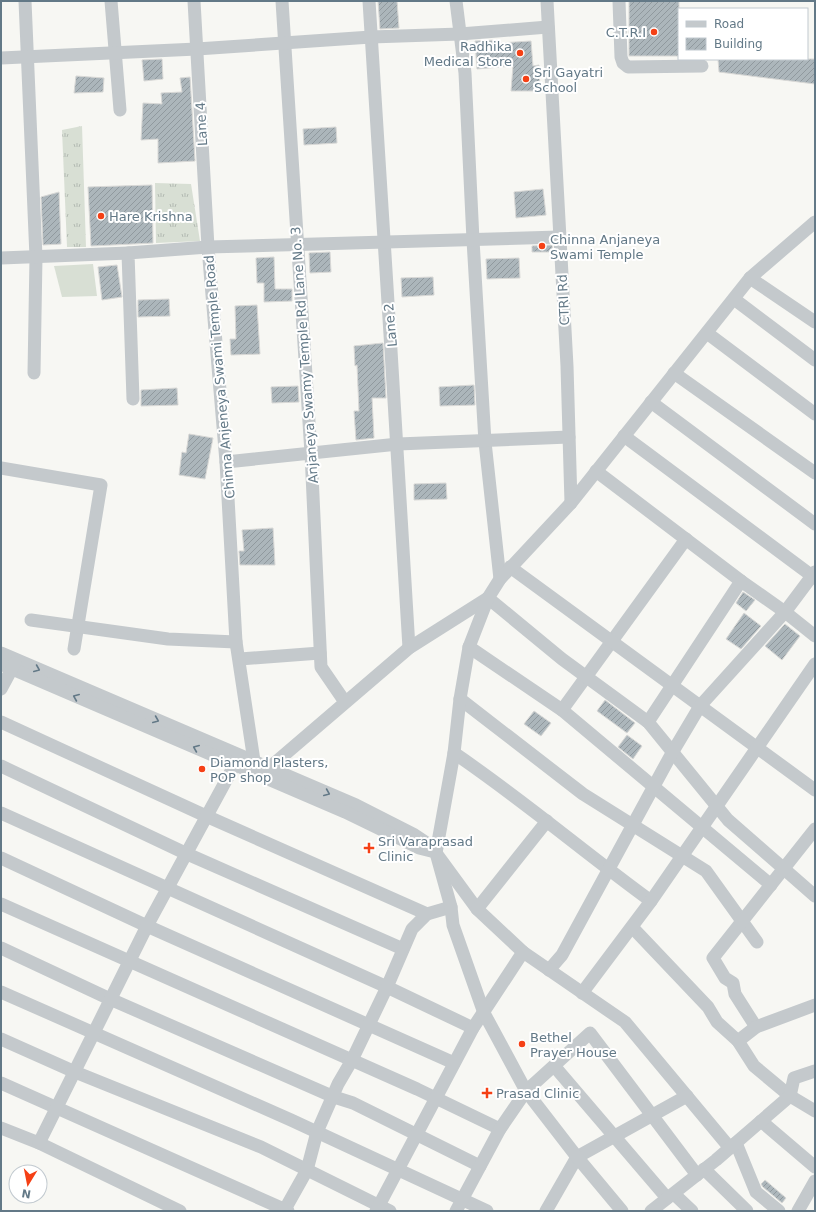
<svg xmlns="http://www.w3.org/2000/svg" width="816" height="1212" viewBox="0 0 816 1212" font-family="'DejaVu Sans',sans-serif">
<defs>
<pattern id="grass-tufts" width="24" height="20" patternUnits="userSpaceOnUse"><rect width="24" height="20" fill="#d8dfd4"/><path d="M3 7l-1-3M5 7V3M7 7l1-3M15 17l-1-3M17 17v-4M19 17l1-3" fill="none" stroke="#b3bab2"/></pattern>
<pattern id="building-hatch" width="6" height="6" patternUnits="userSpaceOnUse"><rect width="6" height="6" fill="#acb6bb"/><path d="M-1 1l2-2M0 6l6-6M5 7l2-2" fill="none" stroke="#90999e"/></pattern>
</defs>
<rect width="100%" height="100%" fill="#f7f7f3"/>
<!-- grass -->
<g fill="url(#grass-tufts)">
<path d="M82,126L86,247H67L62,130Z"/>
<path d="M155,183L191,184L200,241L156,243Z"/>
</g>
<!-- garden -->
<path fill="#d8dfd4" d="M93,264L97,296L62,297L54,266Z"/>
<!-- building -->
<g fill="url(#building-hatch)" stroke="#d8d8d6">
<path d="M378,1H397L399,28L380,29Z"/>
<rect x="629" y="1" width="50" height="55"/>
<path d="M499,40V43L531,41L533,66L539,65L540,91H511L513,66L477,69L475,41Z"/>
<path d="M162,59L163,79L144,81L142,60Z"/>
<path d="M718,59H815V84L719,72Z"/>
<path d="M76,76L104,78L103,92L74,93Z"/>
<path d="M190,77L195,161L158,163V139L141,140L143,103L162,104L161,93L182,92L180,78Z"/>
<path d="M336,127L337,143L304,145L303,129Z"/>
<path d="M152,185L153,243L91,246L88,187Z"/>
<path d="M543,189L546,215L516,218L514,192Z"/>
<path d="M59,192L61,244L43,245L41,197Z"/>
<path d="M552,245L553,252H532V246Z"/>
<path d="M330,252L331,272L310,273L309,253Z"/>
<path d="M274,257L275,289H292V301L264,302V283H257L256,258Z"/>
<path d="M519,258L520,278L487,279L486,259Z"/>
<path d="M117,265L122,297L102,300L98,267Z"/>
<path d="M433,277L434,295L402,297L401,278Z"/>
<path d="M169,299L170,316L138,317V300Z"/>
<path d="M257,305L260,354L231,355L230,339H236L235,306Z"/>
<path d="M383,343L386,398H372L374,438L356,440L354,411H359L357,365L355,366L354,346Z"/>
<path d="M474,385L475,405L440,406L439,387Z"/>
<path d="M298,386L299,402L272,403L271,387Z"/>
<path d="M177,388L178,405L141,406V390Z"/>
<path d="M189,434L213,438L205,479L179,475L182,452L186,453Z"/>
<path d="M446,483L447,499L414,500V484Z"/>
<path d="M273,528L275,565H240L239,551H244L242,530Z"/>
<path d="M743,592L755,600L746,611L736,603Z"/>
<path d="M744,613L761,626L741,649L726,639Z"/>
<path d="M785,624L800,636L782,660L765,646Z"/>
<path d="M605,700L635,723L627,733L597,711Z"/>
<path d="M534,711L551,723L541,736L524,724Z"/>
<path d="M627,735L642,746L633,759L618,747Z"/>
<path d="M765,1180L786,1198L782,1203L763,1187L761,1184Z"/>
</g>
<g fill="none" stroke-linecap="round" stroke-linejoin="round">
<!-- minor -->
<g stroke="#c4c9cc" stroke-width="13">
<path d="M25,1L36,257L34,373"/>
<path d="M111,1L120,110"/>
<path d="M282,1L311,453L321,667L345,702"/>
<path d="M369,1C382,217 397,432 409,648"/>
<path d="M456,1L465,73L473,240L485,442L500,579"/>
<path d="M547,1L567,366L571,503"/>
<path d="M619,1L621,57L623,63L628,67L702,66"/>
<path d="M1,58L197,49L371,37L460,34L548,27"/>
<path d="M1,258L129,253"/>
<path d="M750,278L815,322"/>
<path d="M734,299L815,360"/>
<path d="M707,333L815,414"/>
<path d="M674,373L815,473"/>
<path d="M133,399L128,253L208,247L194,1"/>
<path d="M651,402L815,524"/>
<path d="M624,436L815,578"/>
<path d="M226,462L398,444L569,437"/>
<path d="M1,468L101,485L74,649"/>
<path d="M596,471L741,581L785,612L815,636"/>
<path d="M686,539L562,710L771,885"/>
<path d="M510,567L815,790"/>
<path d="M488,598L562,659L648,722L728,820L815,896"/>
<path d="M31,620L168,639L236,642"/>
<path d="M469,647L562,710"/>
<path d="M1,653L356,805L413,834L428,844L436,853L477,909L523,952"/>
<path d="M240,659L320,653"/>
<path d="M1,664L345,812L419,848L431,851"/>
<path d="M1,689L15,663"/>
<path d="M460,699L583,794L706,871L757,942"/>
<path d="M1,722L206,816L427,914"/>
<path d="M648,722L741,581"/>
<path d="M454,753C522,799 585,853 651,901"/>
<path d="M254,761L236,642L226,462L208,247L559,237"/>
<path d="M1,766L185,853L403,949"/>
<path d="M269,768L409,648L488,598"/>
<path d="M1,813L387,987L473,1028"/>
<path d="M1,858L147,926L454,1063"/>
<path d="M1,904L417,1089L500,1129"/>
<path d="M477,909L547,821"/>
<path d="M632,927L708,1007L717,1022L738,1041L754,1066L790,1096L815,1111"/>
<path d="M1,948L110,999L334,1097L353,1103L480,1166"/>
<path d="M549,970L562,955L672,753L700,706L785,612L815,572"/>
<path d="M1,992L291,1120L487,1211"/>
<path d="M582,993L651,901L815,664"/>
<path d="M756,1027L735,994L733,983L725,978L713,958L815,829"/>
<path d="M1,1039L75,1072L261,1147L390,1211"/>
<path d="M738,1041L756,1027L815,1005"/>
<path d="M555,1067L667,1198"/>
<path d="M1,1083L288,1211"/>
<path d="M761,1121L815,1167"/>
<path d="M1,1128L39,1143L180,1211"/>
<path d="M39,1143L147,926L235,764"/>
<path d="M736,1143L756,1192L779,1211"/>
<path d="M704,1169L747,1211"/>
<path d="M674,1194L692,1211"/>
<path d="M284,1211L307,1170L317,1132L338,1084L352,1060L387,987L412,929L427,914L451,907"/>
<path d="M376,1211L473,1028L523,952L625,1022L730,1148"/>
<path d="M456,1211L500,1129L526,1091L590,1033L697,1175"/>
<path d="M546,1211L577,1157L687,1096"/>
<path d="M622,1211L577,1157L526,1091L484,1013L453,925L451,907L436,853L454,753L460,699L469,647L488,598L500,579L571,503L750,278L815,222"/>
<path d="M651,1211L716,1160L790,1096L794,1078L815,1071"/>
<path d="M798,1211L815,1181"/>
</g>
</g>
<!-- one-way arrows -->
<defs><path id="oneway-chevron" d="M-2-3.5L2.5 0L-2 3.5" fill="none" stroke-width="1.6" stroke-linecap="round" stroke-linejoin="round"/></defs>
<g stroke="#637987">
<use href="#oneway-chevron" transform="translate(37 669) rotate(23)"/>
<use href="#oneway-chevron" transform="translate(76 697) rotate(-157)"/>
<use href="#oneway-chevron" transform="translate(156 720) rotate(23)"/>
<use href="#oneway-chevron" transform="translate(196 748) rotate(-157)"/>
<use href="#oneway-chevron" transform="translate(327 793) rotate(23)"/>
</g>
<!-- markers -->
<g fill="#f54015" stroke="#fff" stroke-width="1.5">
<circle cx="654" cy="32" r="4"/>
<circle cx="520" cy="53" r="4"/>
<circle cx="526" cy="79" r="4"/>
<circle cx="101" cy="216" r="4"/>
<circle cx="542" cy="246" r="4"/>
<circle cx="202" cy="769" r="4"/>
<path d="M367 842h4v4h4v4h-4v4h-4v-4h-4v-4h4z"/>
<circle cx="522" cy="1044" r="4"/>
<path d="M485 1087h4v4h4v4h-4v4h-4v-4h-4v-4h4z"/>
</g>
<g text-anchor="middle" stroke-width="4" stroke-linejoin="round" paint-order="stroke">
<!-- poi labels -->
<g font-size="13" fill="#637987" stroke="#fff" text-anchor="start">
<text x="646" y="37" text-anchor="end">C.T.R.I</text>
<text x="512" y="51" text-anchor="end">Radhika<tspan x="512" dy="15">Medical Store</tspan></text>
<text x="534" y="77">Sri Gayatri<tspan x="534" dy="15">School</tspan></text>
<text x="109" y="221">Hare Krishna</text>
<text x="550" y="244">Chinna Anjaneya<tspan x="550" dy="15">Swami Temple</tspan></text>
<text x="210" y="767">Diamond Plasters,<tspan x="210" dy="15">POP shop</tspan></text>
<text x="378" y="846">Sri Varaprasad<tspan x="378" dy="15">Clinic</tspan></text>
<text x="530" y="1042">Bethel<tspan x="530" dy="15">Prayer House</tspan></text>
<text x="496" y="1098">Prasad Clinic</text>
</g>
<!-- street labels -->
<g font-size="13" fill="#637987" stroke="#fff">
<text transform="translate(201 124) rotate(-93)" y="5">Lane 4</text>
<text transform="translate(563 300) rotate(-93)" y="5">CTRI Rd</text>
<text transform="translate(390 325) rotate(-95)" y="5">Lane 2</text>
<text transform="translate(304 355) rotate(-94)" y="5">Anjaneya Swamy Temple Rd Lane No. 3</text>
<text transform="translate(219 377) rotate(-95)" y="5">Chinna Anjeneya Swami Temple Road</text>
</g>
</g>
<!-- border -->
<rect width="816" height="1212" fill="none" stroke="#637987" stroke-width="4"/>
<!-- legend -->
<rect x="678" y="8" width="130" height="52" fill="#ffffff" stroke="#c1c9cf"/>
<rect x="686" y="21" width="20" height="6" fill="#c4c9cc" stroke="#c1c9cf"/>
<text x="714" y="28" font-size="12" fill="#637987">Road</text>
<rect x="686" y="38" width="20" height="12" fill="url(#building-hatch)" stroke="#c1c9cf"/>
<text x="714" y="48" font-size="12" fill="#637987">Building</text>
<!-- north arrow -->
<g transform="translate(28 1184) rotate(190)"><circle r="19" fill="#ffffff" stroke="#c1c9cf"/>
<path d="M0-3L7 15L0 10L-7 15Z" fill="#f54015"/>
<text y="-6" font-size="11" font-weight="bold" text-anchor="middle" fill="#637987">N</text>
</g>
</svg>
